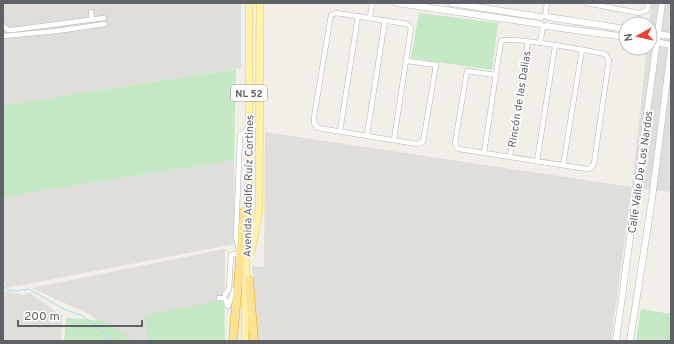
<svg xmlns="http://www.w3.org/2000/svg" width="674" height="344" viewBox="0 0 674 344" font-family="Overpass,sans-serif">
<rect width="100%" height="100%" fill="#f1efe8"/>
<!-- industrial -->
<g fill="#e0deda">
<path d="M3,3H241V68L3,105Z"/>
<path d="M652,3H671V192L632,187L611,341H257L252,266L264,267L265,132L632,187L647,48H650L649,24Z"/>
<path d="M234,160L235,244L6,288L3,273V197Z"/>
<path d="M225,249L224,341H126L91,315L32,288Z"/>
<path d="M5,291L23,295L30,293L62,316L61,341H3V294Z"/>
</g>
<!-- green -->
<g fill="#c5e8c5">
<path d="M419,13L498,23L492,70L411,58Z"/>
<path d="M236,69L234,160L3,197V105Z"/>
<path d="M224,300L225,341H148L144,315Z"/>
<path d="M641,309L671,314V341H636Z"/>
<path d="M66,318L105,321L133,341H64Z"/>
</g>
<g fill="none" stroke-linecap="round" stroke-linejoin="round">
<!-- stream -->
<path stroke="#aadaff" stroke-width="1" d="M3,286L8,290L15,291L29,289L64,309L83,316L114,341"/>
<defs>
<g id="street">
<path d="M586,3L639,13L647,10L649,3"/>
<path d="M91,12L92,20"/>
<path d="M545,16L547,3"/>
<path d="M370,18L372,3"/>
<path d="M3,26L8,30H12L104,18"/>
<path d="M3,36L57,31L105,24"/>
<path d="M540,43L543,26"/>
<path d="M340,131L358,16"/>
<path d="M367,135L385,20"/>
<path d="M394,139L411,28L407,24L336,13L331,15L314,117V123L318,128L417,144L423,142L436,65L407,61"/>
<path d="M484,153L501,41C511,36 589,51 605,54L609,60L594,163L591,168L587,169L459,149L457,148L455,143L467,71L495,75"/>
<path d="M510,156L528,42"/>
<path d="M537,161L555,46"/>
<path d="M563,165L582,50"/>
<path d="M225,294L229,289L231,255L239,253V250L236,236L240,135L259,123"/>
<path d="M219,298H225L227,305"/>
<path d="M228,306L235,288"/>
</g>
<g id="secondary">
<path d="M397,3L540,24"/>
<path d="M451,3L541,17"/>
<path d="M548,17L626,29"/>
<path d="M546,26L626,37"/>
<path d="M650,33L671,36"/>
<path d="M650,41L671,45"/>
<path d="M616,341L662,3"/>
<path d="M630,341L652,199L671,48"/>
</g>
<g id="primary">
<path d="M251,252L259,210L260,3"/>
<path d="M245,341L246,260L249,238V3"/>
</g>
<g id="highway">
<path d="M249,280L254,341"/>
<path d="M233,341L244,212"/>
</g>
</defs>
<!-- street casing -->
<use href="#street" stroke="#b5b8bc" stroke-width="5.5"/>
<!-- secondary casing -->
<use href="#secondary" stroke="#b6babf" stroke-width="7"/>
<!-- primary casing -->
<use href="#primary" stroke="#f2c960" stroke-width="8"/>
<!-- highway casing -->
<use href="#highway" stroke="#f9ab00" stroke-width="9"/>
<!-- street -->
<use href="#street" stroke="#fff" stroke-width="4.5"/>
<!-- secondary -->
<use href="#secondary" stroke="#fff" stroke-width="6"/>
<!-- primary -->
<use href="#primary" stroke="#fff2af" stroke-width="7"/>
<!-- highway -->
<use href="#highway" stroke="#fde293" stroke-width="8"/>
</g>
<g text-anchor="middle" stroke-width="3.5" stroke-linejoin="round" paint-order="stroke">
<!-- shield labels -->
<rect fill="#fff" stroke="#8f9295" stroke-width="1" x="231" y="85" width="36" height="16" rx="3"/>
<g font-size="10" font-weight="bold" fill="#5f6368">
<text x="249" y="97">NL 52</text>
</g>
<!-- street labels -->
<g font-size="11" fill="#5f6368" stroke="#fff">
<text transform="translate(519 99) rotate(-81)" y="4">Rincón de las Dalias</text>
<text transform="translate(640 172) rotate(-82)" y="4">Calle Valle De Los Nardos</text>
<text transform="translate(248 186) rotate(-89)" y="4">Avenida Adolfo Ruíz Cortines</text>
</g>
</g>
<!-- border -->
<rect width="674" height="344" fill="none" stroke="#5f6368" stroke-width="8"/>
<!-- north arrow -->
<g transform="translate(638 36) rotate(262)"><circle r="19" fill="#ffffff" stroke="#bfc1c3"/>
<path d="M0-3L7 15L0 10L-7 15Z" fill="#ea4335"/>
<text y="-6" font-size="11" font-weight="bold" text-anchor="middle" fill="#5f6368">N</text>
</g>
<!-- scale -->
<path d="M18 320v6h124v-6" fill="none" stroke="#5f6368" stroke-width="2"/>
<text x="24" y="320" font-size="12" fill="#5f6368" stroke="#ffffff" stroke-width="3" paint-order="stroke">200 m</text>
</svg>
